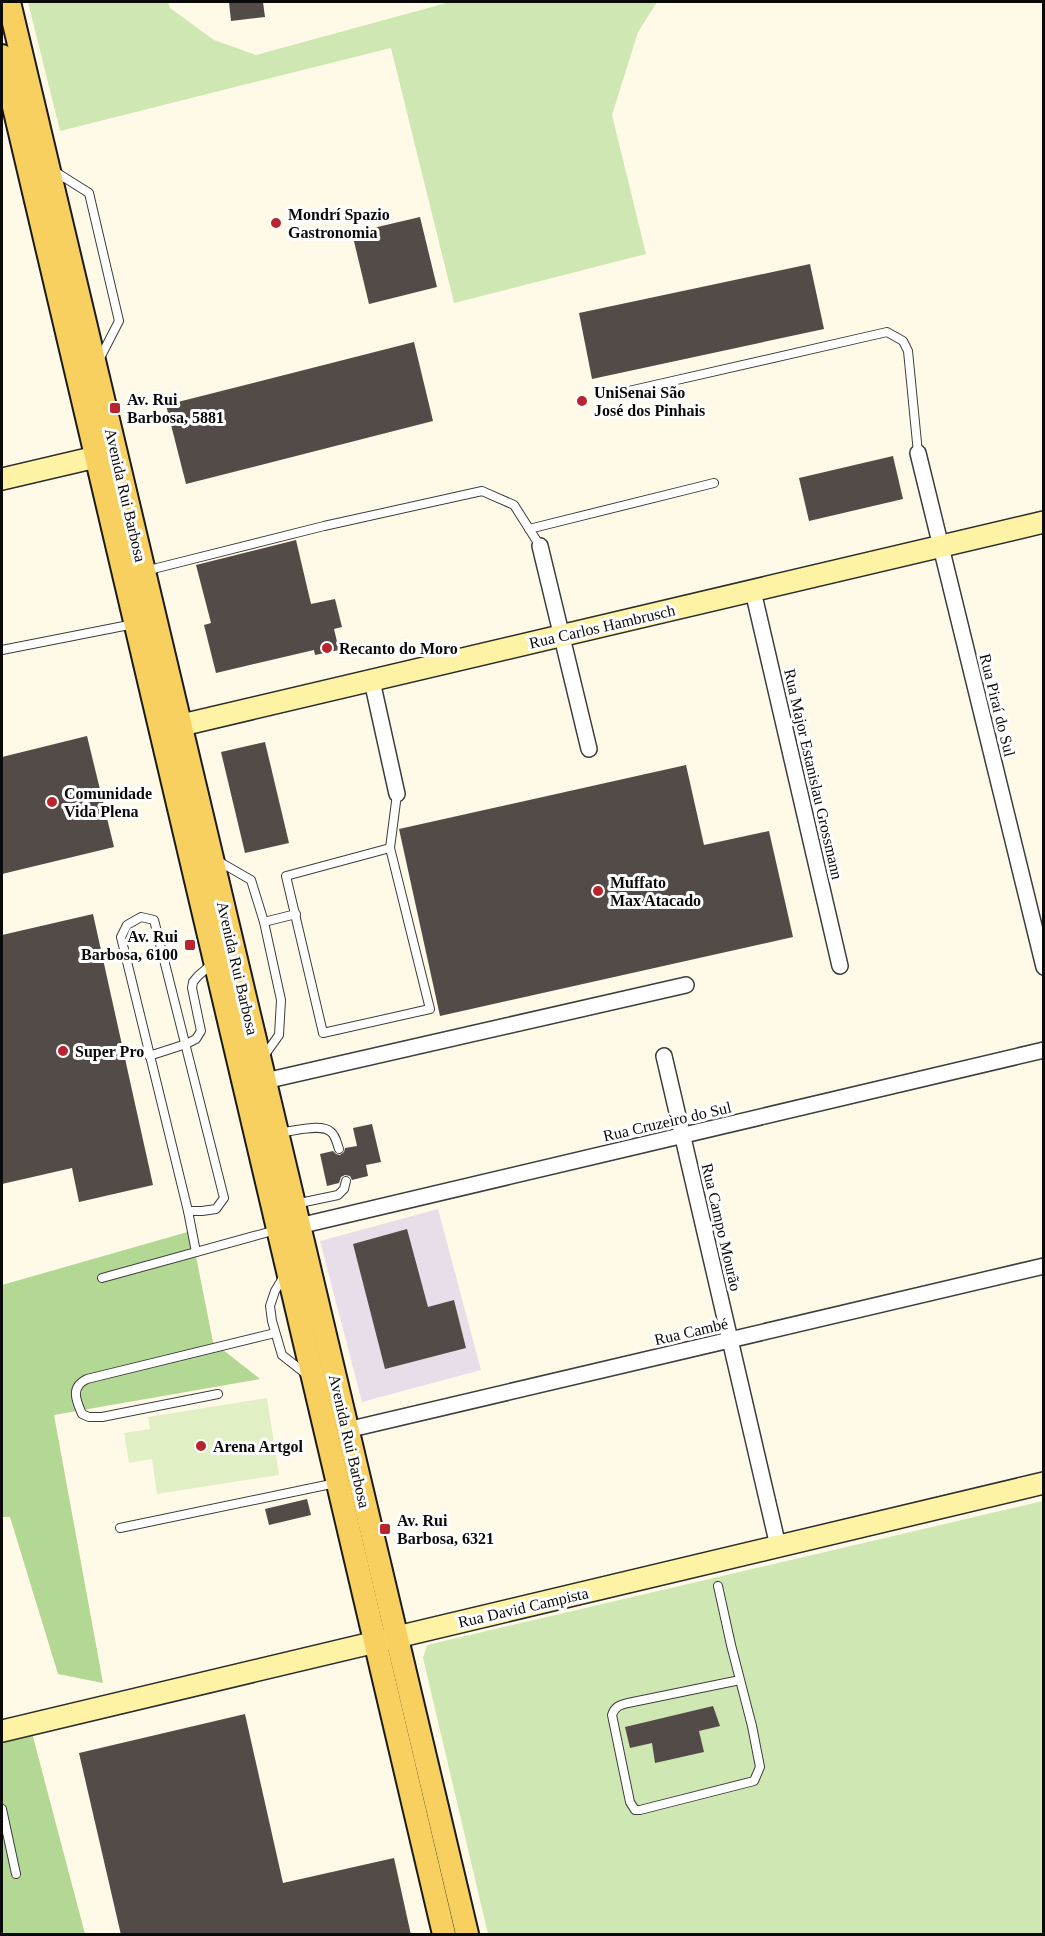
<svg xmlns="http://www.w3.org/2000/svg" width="1045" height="1936" viewBox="0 0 1045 1936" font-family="Georgia,serif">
<rect width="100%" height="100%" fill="#fffae8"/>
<!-- industrial -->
<path fill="#e8deea" d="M438,1209L481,1370L362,1402L320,1241Z"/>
<!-- green -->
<g fill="#cfe7b3">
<path d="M28,2H168L170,8L214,40L256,55L450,2H657L638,32L612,115L646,254L454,303L391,48L60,131Z"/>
<path d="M1043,1501V1934H488L423,1658L427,1645Z"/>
</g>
<!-- forest -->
<g fill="#b3d893">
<path d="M191,1231L213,1342L260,1379L54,1415L103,1683L58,1674L10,1517H2V1285Z"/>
<path d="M32,1733L85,1934H2V1740Z"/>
</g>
<!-- pitch -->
<path fill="#e1efc5" d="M267,1398L279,1475L157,1494L152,1459L129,1463L124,1433L150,1429L148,1417Z"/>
<!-- building -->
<g fill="#534b47">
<path d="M229,2H263L265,17L231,21Z"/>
<path d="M420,217L437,287L369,304L352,233Z"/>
<path d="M810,264L824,329L592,379L579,313Z"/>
<path d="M414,342L433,421L186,484L166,405Z"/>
<path d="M893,456L903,499L809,521L799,478Z"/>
<path d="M296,540L311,604L335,599L342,627L334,629L339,650L315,655L314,650L216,673L204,625L211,623L196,565Z"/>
<path d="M87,736L114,847L2,874V757Z"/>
<path d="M265,742L289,843L245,853L221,752Z"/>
<path d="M686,765L704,845L769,831L793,937L440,1016L399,829Z"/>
<path d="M93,914L153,1185L79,1202L72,1168L2,1184V935Z"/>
<path d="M372,1124L381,1162L366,1165L368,1176L352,1180L350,1176L345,1175L341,1177L339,1183L327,1186L320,1154L333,1151L336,1154L340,1155L344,1152L345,1148L357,1146L353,1128Z"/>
<path d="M407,1229L428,1307L454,1300L466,1348L385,1369L353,1244Z"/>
<path d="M307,1499L311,1515L269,1525L265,1509Z"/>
<path d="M713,1706L720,1726L699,1731L704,1752L655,1763L652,1743L630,1748L625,1727Z"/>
<path d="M245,1714L283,1883L394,1858L411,1935H121L79,1753Z"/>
</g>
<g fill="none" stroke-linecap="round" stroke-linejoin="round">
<defs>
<g id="lane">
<path d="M54,171L89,193L119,321L99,360"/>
<path d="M611,395L887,332L903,341L908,351L918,453"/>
<path d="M529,529L714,483"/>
<path d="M145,571L324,526L482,491L514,505L540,546"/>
<path d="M2,650L134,624"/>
<path d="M390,848L286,876L323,1033L430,1009L390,848L397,794"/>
<path d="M218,861L251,880L264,922L281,1000L279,1035L264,1056"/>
<path d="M141,917L154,920L224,1198L216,1209L202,1211H188L121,937L127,925Z"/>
<path d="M264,922L296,914"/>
<path d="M149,1056L186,1044L196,1039L201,1031L192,988L193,982L198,976L213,963"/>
<path d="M279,1133C292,1131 322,1123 331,1132C336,1136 337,1144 339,1149"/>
<path d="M295,1204L338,1195L344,1189L346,1181"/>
<path d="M188,1211L196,1252"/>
<path d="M284,1276L275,1291L270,1306L272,1321L282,1355L306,1374"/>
<path d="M102,1278L276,1230"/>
<path d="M218,1394L102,1417H89L82,1414C76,1400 70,1387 87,1379L275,1333"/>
<path d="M120,1528L336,1483"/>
<path d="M718,1586L731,1645L752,1726L760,1767L754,1781L640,1810H635L630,1802L612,1715C615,1706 620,1705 628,1703L740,1680"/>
<path d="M2,1809L16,1874"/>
</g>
<g id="street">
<path d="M918,453L1044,967"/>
<path d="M540,546L589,749"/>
<path d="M753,591L840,966"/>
<path d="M372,681L397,794"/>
<path d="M664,1056L778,1546"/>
<path d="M265,1081L686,985"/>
<path d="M299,1226L1044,1050"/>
<path d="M347,1430L1044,1266"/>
</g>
<g id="secondary">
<path d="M2,479L96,457"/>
<path d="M165,729L1044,522"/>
<path d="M2,1731L1044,1483"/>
</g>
<g id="primary">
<path d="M9,2L467,1934"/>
<path d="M2,56L444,1934"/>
</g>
</defs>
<!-- lane casing -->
<use href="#lane" stroke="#3d3d3d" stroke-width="10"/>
<!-- street casing -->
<use href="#street" stroke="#3d3d3d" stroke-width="18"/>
<!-- secondary casing -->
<use href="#secondary" stroke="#2c2c2c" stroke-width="24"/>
<!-- primary casing -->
<use href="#primary" stroke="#1b1b1b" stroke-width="26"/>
<!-- lane -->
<use href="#lane" stroke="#fff" stroke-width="8"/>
<!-- street -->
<use href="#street" stroke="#fff" stroke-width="15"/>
<!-- secondary -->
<use href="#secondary" stroke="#fef3a4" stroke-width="21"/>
<!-- primary -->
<use href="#primary" stroke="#f7d060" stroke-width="22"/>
</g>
<!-- markers -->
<g fill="#b7252e" stroke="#fff" stroke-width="2">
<circle cx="276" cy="223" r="6"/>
<circle cx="582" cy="401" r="6"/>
<rect x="109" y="402" width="12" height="12" rx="3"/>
<circle cx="327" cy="648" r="6"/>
<circle cx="52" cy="802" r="6"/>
<circle cx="598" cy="891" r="6"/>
<rect x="184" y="939" width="12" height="12" rx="3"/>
<circle cx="63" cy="1051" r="6"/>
<circle cx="201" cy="1446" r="6"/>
<rect x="379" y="1523" width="12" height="12" rx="3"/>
</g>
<g text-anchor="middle" stroke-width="6" stroke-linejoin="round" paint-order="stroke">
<!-- poi labels -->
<g font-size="16" font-weight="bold" fill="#0a0a0a" stroke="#fff" text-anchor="start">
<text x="288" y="220">Mondrí Spazio<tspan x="288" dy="18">Gastronomia</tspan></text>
<text x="594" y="398">UniSenai São<tspan x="594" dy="18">José dos Pinhais</tspan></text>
<text x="127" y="405">Av. Rui<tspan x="127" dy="18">Barbosa, 5881</tspan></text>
<text x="339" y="654">Recanto do Moro</text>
<text x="64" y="799">Comunidade<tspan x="64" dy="18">Vida Plena</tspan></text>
<text x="610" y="888">Muffato<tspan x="610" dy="18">Max Atacado</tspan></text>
<text x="178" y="942" text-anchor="end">Av. Rui<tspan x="178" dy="18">Barbosa, 6100</tspan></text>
<text x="75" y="1057">Super Pro</text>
<text x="213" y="1452">Arena Artgol</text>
<text x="397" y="1526">Av. Rui<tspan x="397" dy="18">Barbosa, 6321</tspan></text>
</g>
<!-- street labels -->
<g font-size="16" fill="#0a0a0a" stroke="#fff">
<text transform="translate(126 495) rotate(77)" y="6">Avenida Rui Barbosa</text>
<text transform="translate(602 626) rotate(-13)" y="6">Rua Carlos Hambrusch</text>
<text transform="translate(998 705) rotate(76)" y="6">Rua Piraí do Sul</text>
<text transform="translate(814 774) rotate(77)" y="6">Rua Major Estanislau Grossmann</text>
<text transform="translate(238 968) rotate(77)" y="6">Avenida Rui Barbosa</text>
<text transform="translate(667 1121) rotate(-13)" y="6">Rua Cruzeiro do Sul</text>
<text transform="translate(722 1227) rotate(77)" y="6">Rua Campo Mourão</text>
<text transform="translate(691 1331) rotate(-13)" y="6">Rua Cambé</text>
<text transform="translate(350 1441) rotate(77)" y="6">Avenida Rui Barbosa</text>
<text transform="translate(523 1607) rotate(-13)" y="6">Rua David Campista</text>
</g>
</g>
<!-- border -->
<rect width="1045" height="1936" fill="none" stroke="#0a0a0a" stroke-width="6"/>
</svg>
